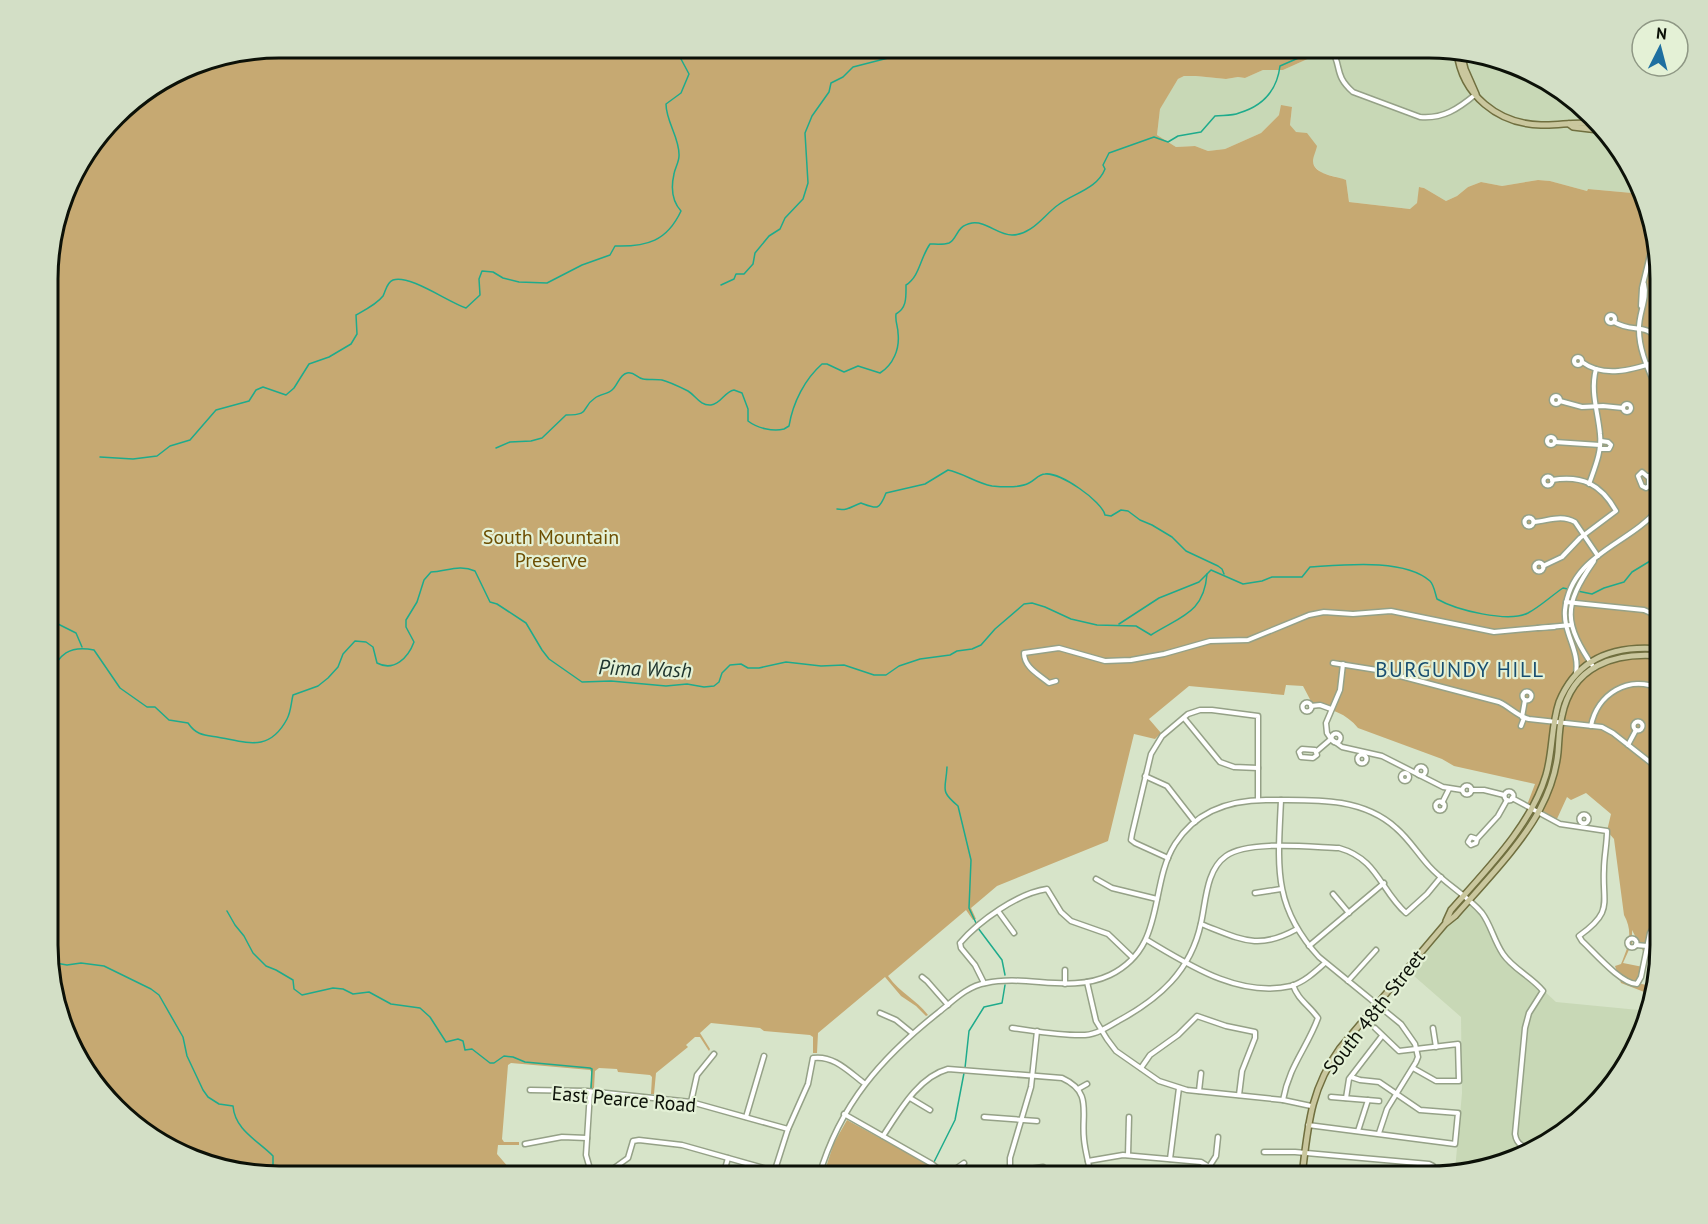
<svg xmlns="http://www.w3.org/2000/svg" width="1708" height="1224" viewBox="0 0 1708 1224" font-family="'PT Sans',sans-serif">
<rect width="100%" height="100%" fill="#d7e4c9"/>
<!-- built -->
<g fill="#c8d8b6">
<path d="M1325,48H1443L1517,66L1570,96L1636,177L1638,186L1632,193L1588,189L1587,191L1550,181L1538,180L1502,186L1481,182L1468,187L1457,196L1446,201L1424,188L1420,187L1417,203L1411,209L1349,202L1346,180L1322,173L1315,167L1290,125L1292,107L1279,115L1261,133L1225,149L1208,151L1195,146L1176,147L1157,135L1160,108L1178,79L1184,76H1196L1226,79L1238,77L1245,78L1263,70H1283L1312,57Z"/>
<path d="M1465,898L1484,916L1502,952L1556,1002L1649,1011L1648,1019L1612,1086L1531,1152L1455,1170L1462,1093L1461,1017L1406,969Z"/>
</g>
<!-- green -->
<g fill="#c6a972">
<path d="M280,48H1325L1312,57L1283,70H1263L1245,78L1238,77L1226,79L1196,76H1184L1178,79L1160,109L1157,135L1176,147L1195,146L1208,151L1225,149L1261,133L1279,115L1281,105L1292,107L1290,125L1296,132L1307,133L1317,146C1316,151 1313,157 1313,161C1313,175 1337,176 1346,180L1349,202L1410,209L1417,203L1419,187L1424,188L1446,201L1457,196L1468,187L1481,182L1502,186L1538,180L1550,181L1587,191L1588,189L1632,193L1638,186L1660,265V959L1656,976L1632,930V943L1623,963L1643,967L1638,983L1654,987L1652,995L1621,983L1615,966L1621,964C1628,947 1634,933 1624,915L1614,839L1607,831L1611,814L1586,793L1571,800L1567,797L1556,821L1527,805L1535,784L1454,766L1442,759L1358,728C1347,714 1330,708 1313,705L1303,686L1286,685L1284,695L1189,686L1149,719L1161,733L1155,739L1134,734L1108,841L997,886L971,908L976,919L973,920L966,910L888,976C901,994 916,999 928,1015L926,1016L916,1006L901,996L885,977L818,1033L817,1053H813V1037L810,1035L764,1031L760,1028L711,1023L700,1033L710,1049L709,1051L700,1037H695L686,1045L688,1047L656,1073L654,1094H651L652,1077L650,1075L618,1072L617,1069L599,1068L595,1071L594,1088H590L592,1073L590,1070L511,1063L508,1065L502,1139L504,1142H519V1145H498L497,1154L509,1168L541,1171V1176H265L191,1158L138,1128L79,1060L50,974V250L72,177L127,106L191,66Z"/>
<path d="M847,1120L931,1166L944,1176H823L834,1143Z"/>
</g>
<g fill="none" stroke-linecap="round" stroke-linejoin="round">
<!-- stream -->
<g stroke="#1eab8c" stroke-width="1.5">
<path d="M721,285L734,279L736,274H744L753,264L755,253L769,236L780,229L785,218L803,199L808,183L805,133L812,116L829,92L831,83L843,77L853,67L892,57L898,48"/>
<path d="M496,448L510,442L531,441L542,438L566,415C592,415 580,408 595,398C600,394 608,394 612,390C618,385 619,375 627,373C634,371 637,378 643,379C649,380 656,379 662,380C670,382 680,387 688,391C696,396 700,406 711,405C721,404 724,392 734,390L742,393L748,409V421C757,428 773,432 784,429L789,426C793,402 805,379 822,364H827L844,372L858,366L880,373C893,365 900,349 898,333C898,326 895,322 896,314C907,308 906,297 906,285C920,276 920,258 930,244C935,244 943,245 949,243C958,239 955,226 972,223C986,221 998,235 1012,235C1032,235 1044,215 1058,205C1074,193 1097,189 1105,169L1103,165L1109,153L1154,137L1168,142L1178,136L1201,132L1215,116C1223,115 1232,116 1239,113C1263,106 1277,90 1280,66L1303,56L1315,48"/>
<path d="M100,457L133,459L157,456L170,446L190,440L216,410L249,401L256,390L263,387L286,395L294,388L309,364L329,357L351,344L357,334L356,315C365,310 377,304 383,296C386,291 386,283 393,280C409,274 448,302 466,308L480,295L479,279L482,271L493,272L503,278L519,282L547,283L582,265L610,255L615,246C647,247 667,241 681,211C672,201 671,187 674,174C675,168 679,162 679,156C680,138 666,122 666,104L681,93L689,74L681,59L682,48"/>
<path d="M837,509C848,511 852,506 861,503C877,509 879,511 886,493L925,484L948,470C963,473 976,483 992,486C1002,487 1020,488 1029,483C1035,480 1039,474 1045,474C1060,472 1102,501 1105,515L1111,516L1121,510L1128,511L1140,520L1152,525L1172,537L1186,551L1218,566L1222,569L1224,574"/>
<path d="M50,620L76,633L82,647"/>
<path d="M1119,624L1159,598L1199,582L1211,570L1243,584L1262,581L1272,577H1302L1310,567C1343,565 1404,558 1430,581C1434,585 1435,593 1437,599C1456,610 1508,623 1528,613C1541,606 1551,596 1563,588L1592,594L1604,588L1624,582L1632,572L1660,555"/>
<path d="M50,676C58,654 70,645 94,650L120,688L147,707H155L169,720L188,723C196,735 204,735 217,737C246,742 269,753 287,719C291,712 291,703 293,695L318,686L328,678L338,667L343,654L355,641L366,642L373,647L377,663C394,672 408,658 414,642L406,627V620L417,602L424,580L431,572C447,571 460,564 475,571L490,602L497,604L526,623L542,650L549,659L582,682L611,681L666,686L687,684L704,687L714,686L719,682L722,673L730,665L741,664L748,668H759L786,662L821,666L844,665L874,675H886L899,666L920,659L950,655L957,651L972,649L981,645L995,629L1024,604L1032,603L1045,607L1071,619L1097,625L1136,626L1151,635C1181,616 1204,613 1207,574"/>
<path d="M947,767C946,790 939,790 958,806L971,860L969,908L976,923"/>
<path d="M227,911L235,925L244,936L253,953L266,966L276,970L293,980L294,989L302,995L333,988L343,989L353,994L369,992L391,1004L420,1008L430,1017L446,1042L458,1039L463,1041L465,1050L472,1049L490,1063H494L504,1056L513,1057L525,1062L590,1068L592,1069L591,1089"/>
<path d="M978,928L1002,960L1005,975"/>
<path d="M50,962L67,965L81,963L104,966L151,989L159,995L183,1037L187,1056L203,1090L208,1097L219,1104L233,1106C235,1130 257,1140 273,1156V1167L284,1176"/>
<path d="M965,1068L969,1031L984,1007L1002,1003L1005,985"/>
<path d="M927,1176L955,1120L964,1073"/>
</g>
<defs>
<g id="minor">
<path d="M1332,50C1342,68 1334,75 1353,92L1420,117C1443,119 1458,109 1476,94"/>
<path d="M1644,284C1648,299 1638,314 1639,330C1639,354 1652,376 1660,398"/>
<path d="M1641,306L1642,288L1653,243"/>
<circle cx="1611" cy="319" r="4"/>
<path d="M1614,322C1633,333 1643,323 1660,339"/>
<circle cx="1578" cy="361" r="4"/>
<path d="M1582,362C1605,379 1634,369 1660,361"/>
<circle cx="1556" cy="400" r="4"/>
<path d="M1560,401L1582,407L1603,406L1623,408"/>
<circle cx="1627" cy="408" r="4"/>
<circle cx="1551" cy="441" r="4"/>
<path d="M1555,442L1600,445"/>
<path d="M1600,449H1609L1611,445L1608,442L1601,441"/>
<path d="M1642,472L1649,478V486L1646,488L1642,486L1638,476Z"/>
<path d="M1648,476H1660"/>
<circle cx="1548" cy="481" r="4.5"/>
<path d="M1589,484C1595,467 1602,451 1600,434C1598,411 1590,392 1596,369"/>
<circle cx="1529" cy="522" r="4.5"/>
<path d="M1534,522C1548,521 1561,514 1575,522L1598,556"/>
<circle cx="1539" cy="567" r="4.5"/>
<path d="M1543,566L1562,557L1580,538L1616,511C1601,484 1582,475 1552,480"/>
<path d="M1566,602L1644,610L1653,614L1660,621"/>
<path d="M1653,614L1660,608"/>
<path d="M1538,628L1554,627"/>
<path d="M1333,663L1377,670L1499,702C1510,707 1517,716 1529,719L1602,727L1613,733L1660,770"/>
<path d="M1343,664L1340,690L1326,723L1327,733L1331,739L1342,747L1382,756L1443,787L1462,790"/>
<path d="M1594,668C1564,623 1562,607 1594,561"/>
<path d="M1576,673C1580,651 1563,633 1565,610C1571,553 1629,546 1660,507"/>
<path d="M1056,681L1049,683C1038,674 1024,667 1024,653L1059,648L1105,661L1131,660L1164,654L1210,641L1248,640L1309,615L1324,612L1353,614L1391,611L1494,632L1571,625"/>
<circle cx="1527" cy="696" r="4.5"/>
<circle cx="1307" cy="707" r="4.5"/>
<path d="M1311,706L1320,705L1331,709"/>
<path d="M1522,717L1525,700"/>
<path d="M1184,718L1220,762L1234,767L1258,768"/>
<circle cx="1638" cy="726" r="4.5"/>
<path d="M1521,726L1524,718"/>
<path d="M1591,726C1597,694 1629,674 1660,689"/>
<circle cx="1336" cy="738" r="4.5"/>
<path d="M1628,745L1636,730"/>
<path d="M1302,749L1315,750L1317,755L1313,758L1301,757L1299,752Z"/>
<path d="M1317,751L1331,739"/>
<circle cx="1362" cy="759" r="4.5"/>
<circle cx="1421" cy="771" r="4.5"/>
<circle cx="1405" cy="777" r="4"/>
<path d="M1145,776L1167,786L1195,822"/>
<circle cx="1467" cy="790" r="4.5"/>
<path d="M1471,790H1484L1504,795"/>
<circle cx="1509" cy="796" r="4.5"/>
<path d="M1512,798L1560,824L1607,831C1607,844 1604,857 1604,869C1602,904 1614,911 1579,936L1582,941C1594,952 1621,984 1637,984L1641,977L1650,933L1660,916"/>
<path d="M1281,800C1278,865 1272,906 1319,957L1401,1024L1415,1044L1418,1057L1416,1062L1387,1109L1379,1133"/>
<circle cx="1440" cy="806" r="4.5"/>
<path d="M1442,803L1449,789"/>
<circle cx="1584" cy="819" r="4.5"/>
<path d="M1477,839L1471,837L1468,842L1471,845L1476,843L1477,839L1498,816L1507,800"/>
<path d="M1168,858L1135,843L1131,840L1132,834L1151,754L1162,736L1188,714L1200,710H1212L1258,716V800"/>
<path d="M1096,879L1112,888L1157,899"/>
<path d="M1255,893L1281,889"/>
<path d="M1333,894L1349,913"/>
<path d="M998,911L1014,933"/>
<path d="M1201,924C1241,939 1257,951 1297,929"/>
<circle cx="1632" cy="943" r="4.5"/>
<path d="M1147,940C1189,965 1239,998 1291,986C1304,982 1315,972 1325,963"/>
<path d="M1636,945L1647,946"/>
<path d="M1309,946L1384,883"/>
<path d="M922,977L927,981L948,1005"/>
<path d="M1348,981L1376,950"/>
<path d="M1087,982L1096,1021L1107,1039L1116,1051L1159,1081L1187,1090L1283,1100L1311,1106"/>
<path d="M984,983L975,965L961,948L960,943C979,921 1018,893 1047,889L1061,912L1071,921L1108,934L1132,957"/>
<path d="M1065,984V970"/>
<path d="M880,1013L896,1020L912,1033"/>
<path d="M1012,1028C1035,1031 1061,1036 1085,1035C1097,1034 1108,1027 1118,1021C1159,999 1191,971 1201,923C1206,901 1206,870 1226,856C1248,840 1310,847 1339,848C1378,859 1380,890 1406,913L1427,894L1441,877"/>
<path d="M1375,1028L1399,1051L1458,1044L1459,1081H1436L1413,1068"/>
<path d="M1433,1028L1436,1047"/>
<path d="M1141,1068L1150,1055L1178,1035L1197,1016L1226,1026L1255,1032V1038L1242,1071L1239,1095"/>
<path d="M1078,1089L1087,1084"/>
<path d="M530,1090L587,1091L691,1102L788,1129"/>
<path d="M1199,1091L1201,1073"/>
<path d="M590,1092L586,1155L592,1176"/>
<path d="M1331,1097L1379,1101"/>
<path d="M910,1098L930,1110"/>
<path d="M1346,1098L1349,1079L1382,1036"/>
<path d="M1283,1100C1289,1066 1307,1048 1318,1018C1309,1005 1298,1000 1293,985"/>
<path d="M691,1102L697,1075L714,1054"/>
<path d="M844,1114L932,1164L947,1176"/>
<path d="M746,1117L764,1056"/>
<path d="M984,1117L1037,1121"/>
<path d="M1308,1125L1455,1144L1458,1113L1420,1110L1379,1082L1360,1080L1351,1077"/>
<path d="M1358,1131L1368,1100"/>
<path d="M883,1136C899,1112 918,1077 948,1069L1062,1078C1093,1092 1081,1113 1084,1139C1085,1151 1089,1164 1091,1176"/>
<path d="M525,1144L562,1137L587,1138"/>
<path d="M1264,1152H1295L1429,1164L1433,1166V1175"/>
<path d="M1128,1155L1129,1117"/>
<path d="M1170,1159L1179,1088"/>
<path d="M1088,1161L1123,1155L1201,1162L1209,1167"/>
<path d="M1010,1172L1043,1167"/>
<path d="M947,1175L964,1163"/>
<path d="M603,1176L628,1158L633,1141L639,1140L682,1145L792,1176"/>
<path d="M723,1176L728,1158"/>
<path d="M773,1176L788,1129L808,1084L813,1058C834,1055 849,1072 864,1083"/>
<path d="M819,1176C840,1104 882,1057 939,1012C953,1001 967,986 986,983C1027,974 1070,994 1110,975C1167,947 1148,887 1175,844C1196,811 1230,800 1266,800C1311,800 1361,796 1396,828C1409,839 1418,854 1429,866C1445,884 1467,895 1482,913C1491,925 1494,941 1503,954C1513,969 1532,977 1543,991L1529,1013L1525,1028L1515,1134C1517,1147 1525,1147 1536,1148"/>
<path d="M1010,1176V1158L1031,1087L1037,1031"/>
<path d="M1215,1176L1213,1170L1209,1167L1216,1156L1218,1137"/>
</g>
<g id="major">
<path d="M1457,52C1462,95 1498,124 1541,125C1559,126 1575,121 1593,124"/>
<path d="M1461,53L1465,69L1476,94"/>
<path d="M1569,124L1573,127L1598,130"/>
<path d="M1446,921L1451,910C1485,871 1531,826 1546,775C1553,751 1551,726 1559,702C1577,658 1615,645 1660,649"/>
<path d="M1302,1176C1308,1126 1310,1090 1340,1048L1445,924L1455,916C1482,885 1522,844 1540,809C1549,792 1556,772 1558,752C1559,740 1559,728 1562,716C1572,666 1614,652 1660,656"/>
</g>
</defs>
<!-- minor casing -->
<use href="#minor" stroke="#95a187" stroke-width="7"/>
<!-- major casing -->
<use href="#major" stroke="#706f3f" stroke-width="8"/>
<!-- minor -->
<use href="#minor" stroke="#fff" stroke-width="4"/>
<!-- major -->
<use href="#major" stroke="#cac79e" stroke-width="5"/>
</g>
<g text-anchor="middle" stroke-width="4.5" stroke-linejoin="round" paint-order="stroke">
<!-- park labels -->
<g font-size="20" fill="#6d4f03" stroke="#e4f1d6">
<text x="551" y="544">South Mountain<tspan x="551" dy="23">Preserve</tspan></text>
</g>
<!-- street labels -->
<g font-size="20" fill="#0c1108" stroke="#e4f1d6">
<text transform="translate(1374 1012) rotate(-52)" y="7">South 48th Street</text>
<text transform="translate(624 1099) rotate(5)" y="7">East Pearce Road</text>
</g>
<!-- water labels -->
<g font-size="21" font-style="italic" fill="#1e342d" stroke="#e4f1d6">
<text transform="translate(645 669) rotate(2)" y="7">Pima Wash</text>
</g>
<!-- neighbourhood labels -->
<g font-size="21" letter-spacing="1.5" fill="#184e70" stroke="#e4f1d6">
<text x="1460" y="677">BURGUNDY HILL</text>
</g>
</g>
<!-- crop -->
<path d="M0 0H1708V1224H0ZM279 58H1429A221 221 0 0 1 1650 279V945A221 221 0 0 1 1429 1166H279A221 221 0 0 1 58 945V279A221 221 0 0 1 279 58Z" fill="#d3dfc6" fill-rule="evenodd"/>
<path fill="none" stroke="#0c1108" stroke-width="3" d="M279 58H1429A221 221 0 0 1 1650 279V945A221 221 0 0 1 1429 1166H279A221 221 0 0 1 58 945V279A221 221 0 0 1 279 58Z"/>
<!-- north arrow -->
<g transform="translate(1660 48) rotate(6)"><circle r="28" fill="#e4f1d6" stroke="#8e9784" stroke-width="1.5"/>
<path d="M0-4.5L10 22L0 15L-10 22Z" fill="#1e6fa0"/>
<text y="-9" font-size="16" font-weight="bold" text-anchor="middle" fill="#0c1108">N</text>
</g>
</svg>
